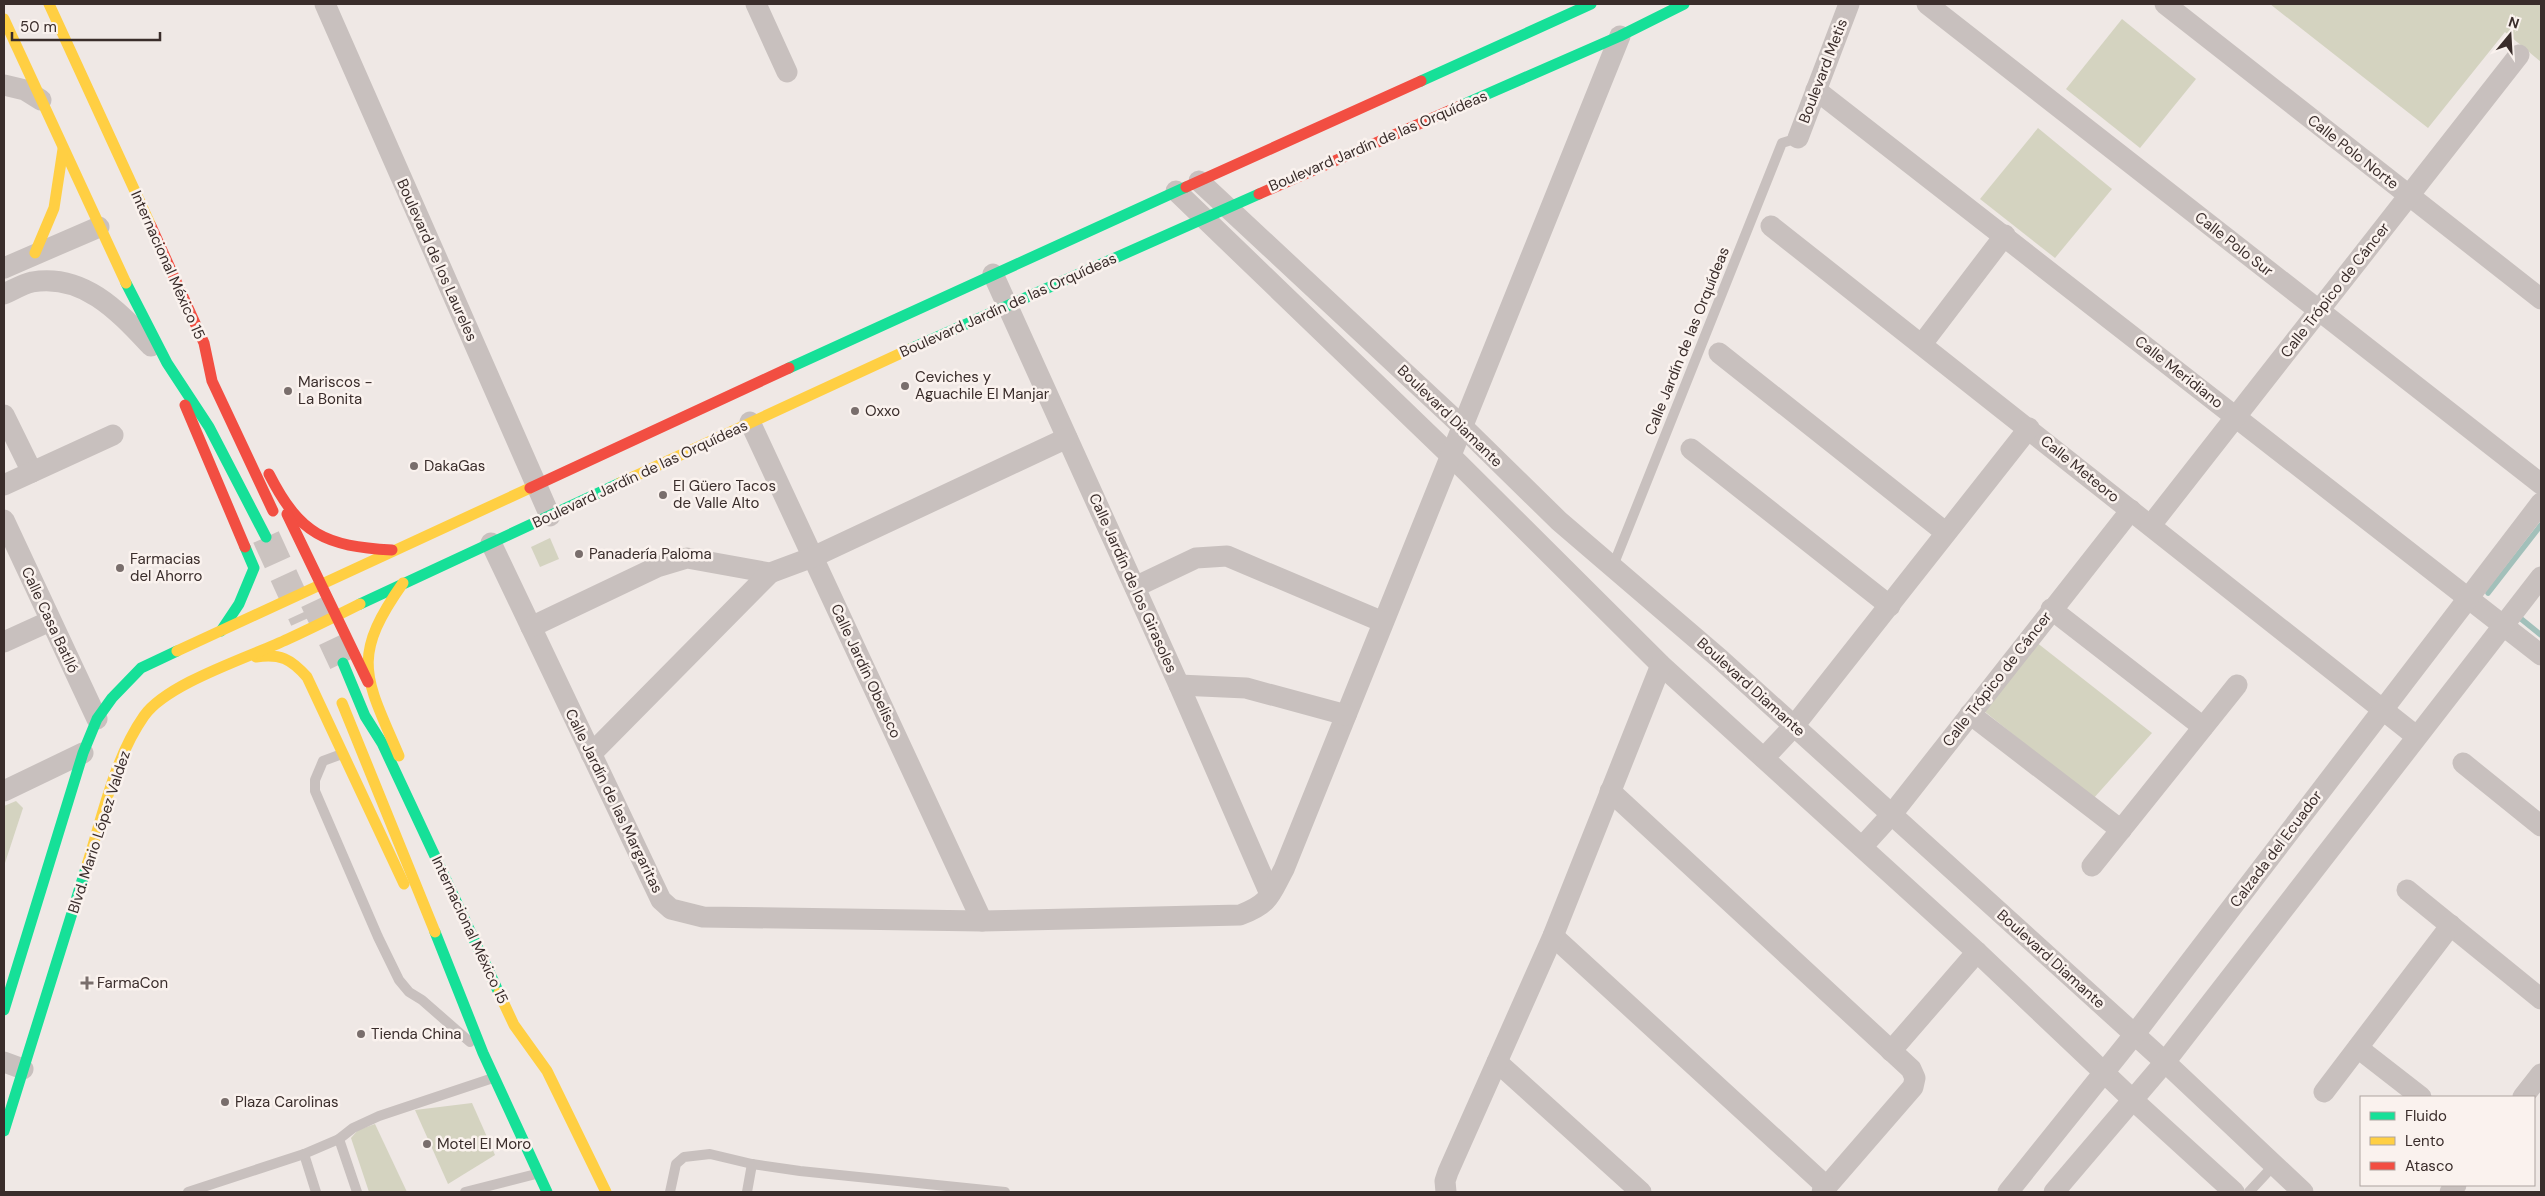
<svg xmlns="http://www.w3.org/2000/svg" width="2545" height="1196" viewBox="0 0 2545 1196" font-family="'DM Sans',sans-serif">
<rect width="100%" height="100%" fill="#efe8e5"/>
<!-- green -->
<g fill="#d4d3c0">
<path d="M2270,4H2541V62L2505,32L2428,128Z"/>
<path d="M2122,19L2196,79L2140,148L2066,89Z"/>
<path d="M2038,128L2112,189L2055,258L1980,199Z"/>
<path d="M550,538L559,559L540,567L531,547Z"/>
<path d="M2036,642L2152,733L2093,799L1984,711Z"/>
<path d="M16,801L23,808L4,866V806Z"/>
<path d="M472,1103L495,1155L448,1184L415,1110Z"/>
<path d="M375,1124L407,1192H369L351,1138L358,1130Z"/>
</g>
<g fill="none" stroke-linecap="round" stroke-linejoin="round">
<!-- stream -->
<g stroke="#a2c0ba" stroke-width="5.5">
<path d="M2488,593L2541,525"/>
<path d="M2520,618L2541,635"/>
</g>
<!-- primary-tunnel -->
<g stroke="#cbc3c0" stroke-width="28" stroke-dasharray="28 14" stroke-linecap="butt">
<path d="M266,537L304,620"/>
<path d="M314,601L343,663"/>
</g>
<!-- lane -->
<g stroke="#c8c0be" stroke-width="10">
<path d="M1613,566L1782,143L1798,138"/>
<path d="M342,754L323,761L315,780V791L378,937L399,980L409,992L422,1000L470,1042"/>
<path d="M339,1139L357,1192"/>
<path d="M304,1154L316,1192"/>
<path d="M188,1192L304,1154L339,1139L353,1128L379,1116L493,1078"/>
<path d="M465,1192L536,1174"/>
<path d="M670,1192L676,1164L684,1157L710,1154L752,1164L800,1171L1005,1192"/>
<path d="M747,1192L752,1164"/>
<path d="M2249,1192L2275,1164"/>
</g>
<!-- street -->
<g stroke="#c8c0be" stroke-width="21">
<path d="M325,4L550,516"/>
<path d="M756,4L787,72"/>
<path d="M1927,4L2541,484"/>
<path d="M2165,4L2541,299"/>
<path d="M4,85L25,90L41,100"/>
<path d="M1816,90L2541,655"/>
<path d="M1798,138L1849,4"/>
<path d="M1199,181L1463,427L1559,521L1720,659L2165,1062L2303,1192"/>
<path d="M1176,191L1450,455L1661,665L1977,952L2134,1101L2234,1192"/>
<path d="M1771,226L2416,736"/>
<path d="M4,268L99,227"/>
<path d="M993,274L1179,685L1270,894"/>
<path d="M4,294C13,290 23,284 32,282C84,273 119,312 151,346"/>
<path d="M1922,344L2005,235"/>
<path d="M1719,353L1945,532"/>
<path d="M4,415L32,472"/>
<path d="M750,422L982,921"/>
<path d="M1691,449L1890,606"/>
<path d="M4,485L113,435"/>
<path d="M4,520L97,719"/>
<path d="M2151,525L2519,55"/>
<path d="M491,543L661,900L671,909L703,917L982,921L1240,915C1270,904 1270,895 1284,869L1620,36"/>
<path d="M1135,587L1196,558L1227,556L1383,622"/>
<path d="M2051,609L2203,727"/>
<path d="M531,627L657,567L687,558L770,573L813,557L1067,438"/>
<path d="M4,642L50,621"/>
<path d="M1179,685L1246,688L1346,715"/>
<path d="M1970,714L2121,830"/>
<path d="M591,754L770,573"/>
<path d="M1764,758L1794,726L2029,428"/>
<path d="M2463,763L2541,826"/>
<path d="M4,791L83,753"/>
<path d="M1610,791L1911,1069L1915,1078L1913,1087L1822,1192"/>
<path d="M1862,847L1892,814L2131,510"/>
<path d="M2092,866L2237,685"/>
<path d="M2407,890L2541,999"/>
<path d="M1553,936L1827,1187"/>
<path d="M2358,1048L2421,1097"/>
<path d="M1891,1051L1977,952"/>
<path d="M4,1062L23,1069"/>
<path d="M1497,1062L1641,1192"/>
<path d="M2324,1092L2451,925"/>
<path d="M2523,1097L2541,1074"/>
<path d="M1446,1192L1445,1181L1448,1172L1553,936L1661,665"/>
<path d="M2008,1192L2134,1035L2541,503"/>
<path d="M2054,1192L2165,1062L2541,577"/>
<path d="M2450,1192L2456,1185"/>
</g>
<!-- fast -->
<g stroke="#16e098" stroke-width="11">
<path d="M1421,81L1591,4"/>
<path d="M1460,106L1620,36L1684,4"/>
<path d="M126,283L167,363L209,427L266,537"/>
<path d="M910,349L1259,194"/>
<path d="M789,368L1186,187"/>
<path d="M360,604L620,483"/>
<path d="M221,631L239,604L254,568L245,547"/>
<path d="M343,663L365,716L382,743L499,993"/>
<path d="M435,932L483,1053L547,1192"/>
<path d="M4,1010L83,753L97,719L112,698L141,668L177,651"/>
<path d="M4,1131L87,865"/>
</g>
<!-- slow -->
<g stroke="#ffcf43" stroke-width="11">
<path d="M49,4L151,226"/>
<path d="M4,19L126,283"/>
<path d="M35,253L54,208L63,149"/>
<path d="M620,483L910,349"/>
<path d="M177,651L530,488"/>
<path d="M256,657C280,653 291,659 307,677L404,884"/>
<path d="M342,703L435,932"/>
<path d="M399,756C366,678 349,659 403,583"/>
<path d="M87,865C103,815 114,759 144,716C167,683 250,657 288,639C312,628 336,616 360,604"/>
<path d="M499,993L514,1025L547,1071L606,1192"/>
</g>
<!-- jam -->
<g stroke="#f24e42" stroke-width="11">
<path d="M1186,187L1421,81"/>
<path d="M1259,194L1460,106"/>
<path d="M151,226L204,343L212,381L273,511"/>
<path d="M185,405L245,547"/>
<path d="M269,474C300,535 325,546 392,550"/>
<path d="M530,488L789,368"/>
<path d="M287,514L368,682"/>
</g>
</g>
<!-- markers -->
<g fill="#796e6c" stroke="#faf2ee" stroke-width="2">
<circle cx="905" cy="386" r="5"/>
<circle cx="288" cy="391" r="5"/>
<circle cx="855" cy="411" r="5"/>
<circle cx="414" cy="466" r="5"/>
<circle cx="663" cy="495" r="5"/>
<circle cx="579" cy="554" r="5"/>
<circle cx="120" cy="568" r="5"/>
<path d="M84.5 975.5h5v5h5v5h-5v5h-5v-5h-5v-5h5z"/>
<circle cx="361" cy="1034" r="5"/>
<circle cx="225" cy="1102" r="5"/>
<circle cx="427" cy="1144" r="5"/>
</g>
<g text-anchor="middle" stroke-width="5" stroke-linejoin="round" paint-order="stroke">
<!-- street labels -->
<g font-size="15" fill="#3a2d2b" stroke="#faf2ee">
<text transform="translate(1823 71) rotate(-69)" y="5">Boulevard Metis</text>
<text transform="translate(1378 141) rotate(-23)" y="5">Boulevard Jardín de las Orquídeas</text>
<text transform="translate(2353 152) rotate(38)" y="5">Calle Polo Norte</text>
<text transform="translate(2234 244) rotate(38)" y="5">Calle Polo Sur</text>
<text transform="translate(437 260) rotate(66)" y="5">Boulevard de los Laureles</text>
<text transform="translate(168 265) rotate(66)" y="5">Internacional México 15</text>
<text transform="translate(2335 290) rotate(-52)" y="5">Calle Trópico de Cáncer</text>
<text transform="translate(1008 305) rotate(-24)" y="5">Boulevard Jardín de las Orquídeas</text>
<text transform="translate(1687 341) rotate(-68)" y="5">Calle Jardín de las Orquídeas</text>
<text transform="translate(2179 372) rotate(38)" y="5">Calle Meridiano</text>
<text transform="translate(1450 416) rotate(44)" y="5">Boulevard Diamante</text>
<text transform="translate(2080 469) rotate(39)" y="5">Calle Meteoro</text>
<text transform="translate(640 474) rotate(-25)" y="5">Boulevard Jardín de las Orquídeas</text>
<text transform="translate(1133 583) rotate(66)" y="5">Calle Jardín de los Girasoles</text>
<text transform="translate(50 620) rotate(65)" y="5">Calle Casa Batlló</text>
<text transform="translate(866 671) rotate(65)" y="5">Calle Jardín Obelisco</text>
<text transform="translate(1997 679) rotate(-52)" y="5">Calle Trópico de Cáncer</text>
<text transform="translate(1751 687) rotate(42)" y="5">Boulevard Diamante</text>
<text transform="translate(614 801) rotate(64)" y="5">Calle Jardín de las Margaritas</text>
<text transform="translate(99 832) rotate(-72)" y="5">Blvd. Mario López Valdez</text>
<text transform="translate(2276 849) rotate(-53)" y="5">Calzada del Ecuador</text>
<text transform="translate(470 930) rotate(65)" y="5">Internacional México 15</text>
<text transform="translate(2051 959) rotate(42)" y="5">Boulevard Diamante</text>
</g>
<!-- poi labels -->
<g font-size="15" fill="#3a2d2b" stroke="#faf2ee" text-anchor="start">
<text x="915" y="382">Ceviches y<tspan x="915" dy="17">Aguachile El Manjar</tspan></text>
<text x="298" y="387">Mariscos -<tspan x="298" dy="17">La Bonita</tspan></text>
<text x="865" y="416">Oxxo</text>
<text x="424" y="471">DakaGas</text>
<text x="673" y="491">El Güero Tacos<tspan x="673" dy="17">de Valle Alto</tspan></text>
<text x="589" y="559">Panadería Paloma</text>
<text x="130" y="564">Farmacias<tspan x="130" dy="17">del Ahorro</tspan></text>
<text x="97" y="988">FarmaCon</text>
<text x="371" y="1039">Tienda China</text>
<text x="235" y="1107">Plaza Carolinas</text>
<text x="437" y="1149">Motel El Moro</text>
</g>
</g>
<!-- border -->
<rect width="2545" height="1196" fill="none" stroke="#3a2d2b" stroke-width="10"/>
<!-- legend -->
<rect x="2360" y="1096" width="175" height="90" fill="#faf2ee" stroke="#ada3a0"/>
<rect x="2370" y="1112" width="25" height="8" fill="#16e098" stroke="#ada3a0"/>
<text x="2405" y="1121" font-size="15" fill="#3a2d2b">Fluido</text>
<rect x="2370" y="1137" width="25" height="8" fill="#ffcf43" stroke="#ada3a0"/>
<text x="2405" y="1146" font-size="15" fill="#3a2d2b">Lento</text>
<rect x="2370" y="1162" width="25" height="8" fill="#f24e42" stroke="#ada3a0"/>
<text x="2405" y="1171" font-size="15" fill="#3a2d2b">Atasco</text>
<!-- north arrow -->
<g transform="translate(2510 35) rotate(18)" stroke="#faf2ee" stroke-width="4" paint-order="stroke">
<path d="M0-4L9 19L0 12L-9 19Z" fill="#3a2d2b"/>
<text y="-8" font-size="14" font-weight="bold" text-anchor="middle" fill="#3a2d2b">N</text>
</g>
<!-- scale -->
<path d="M12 32v8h148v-8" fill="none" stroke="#3a2d2b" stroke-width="2.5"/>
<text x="20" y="32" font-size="15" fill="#3a2d2b" stroke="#faf2ee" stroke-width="4" paint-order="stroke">50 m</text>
</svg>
